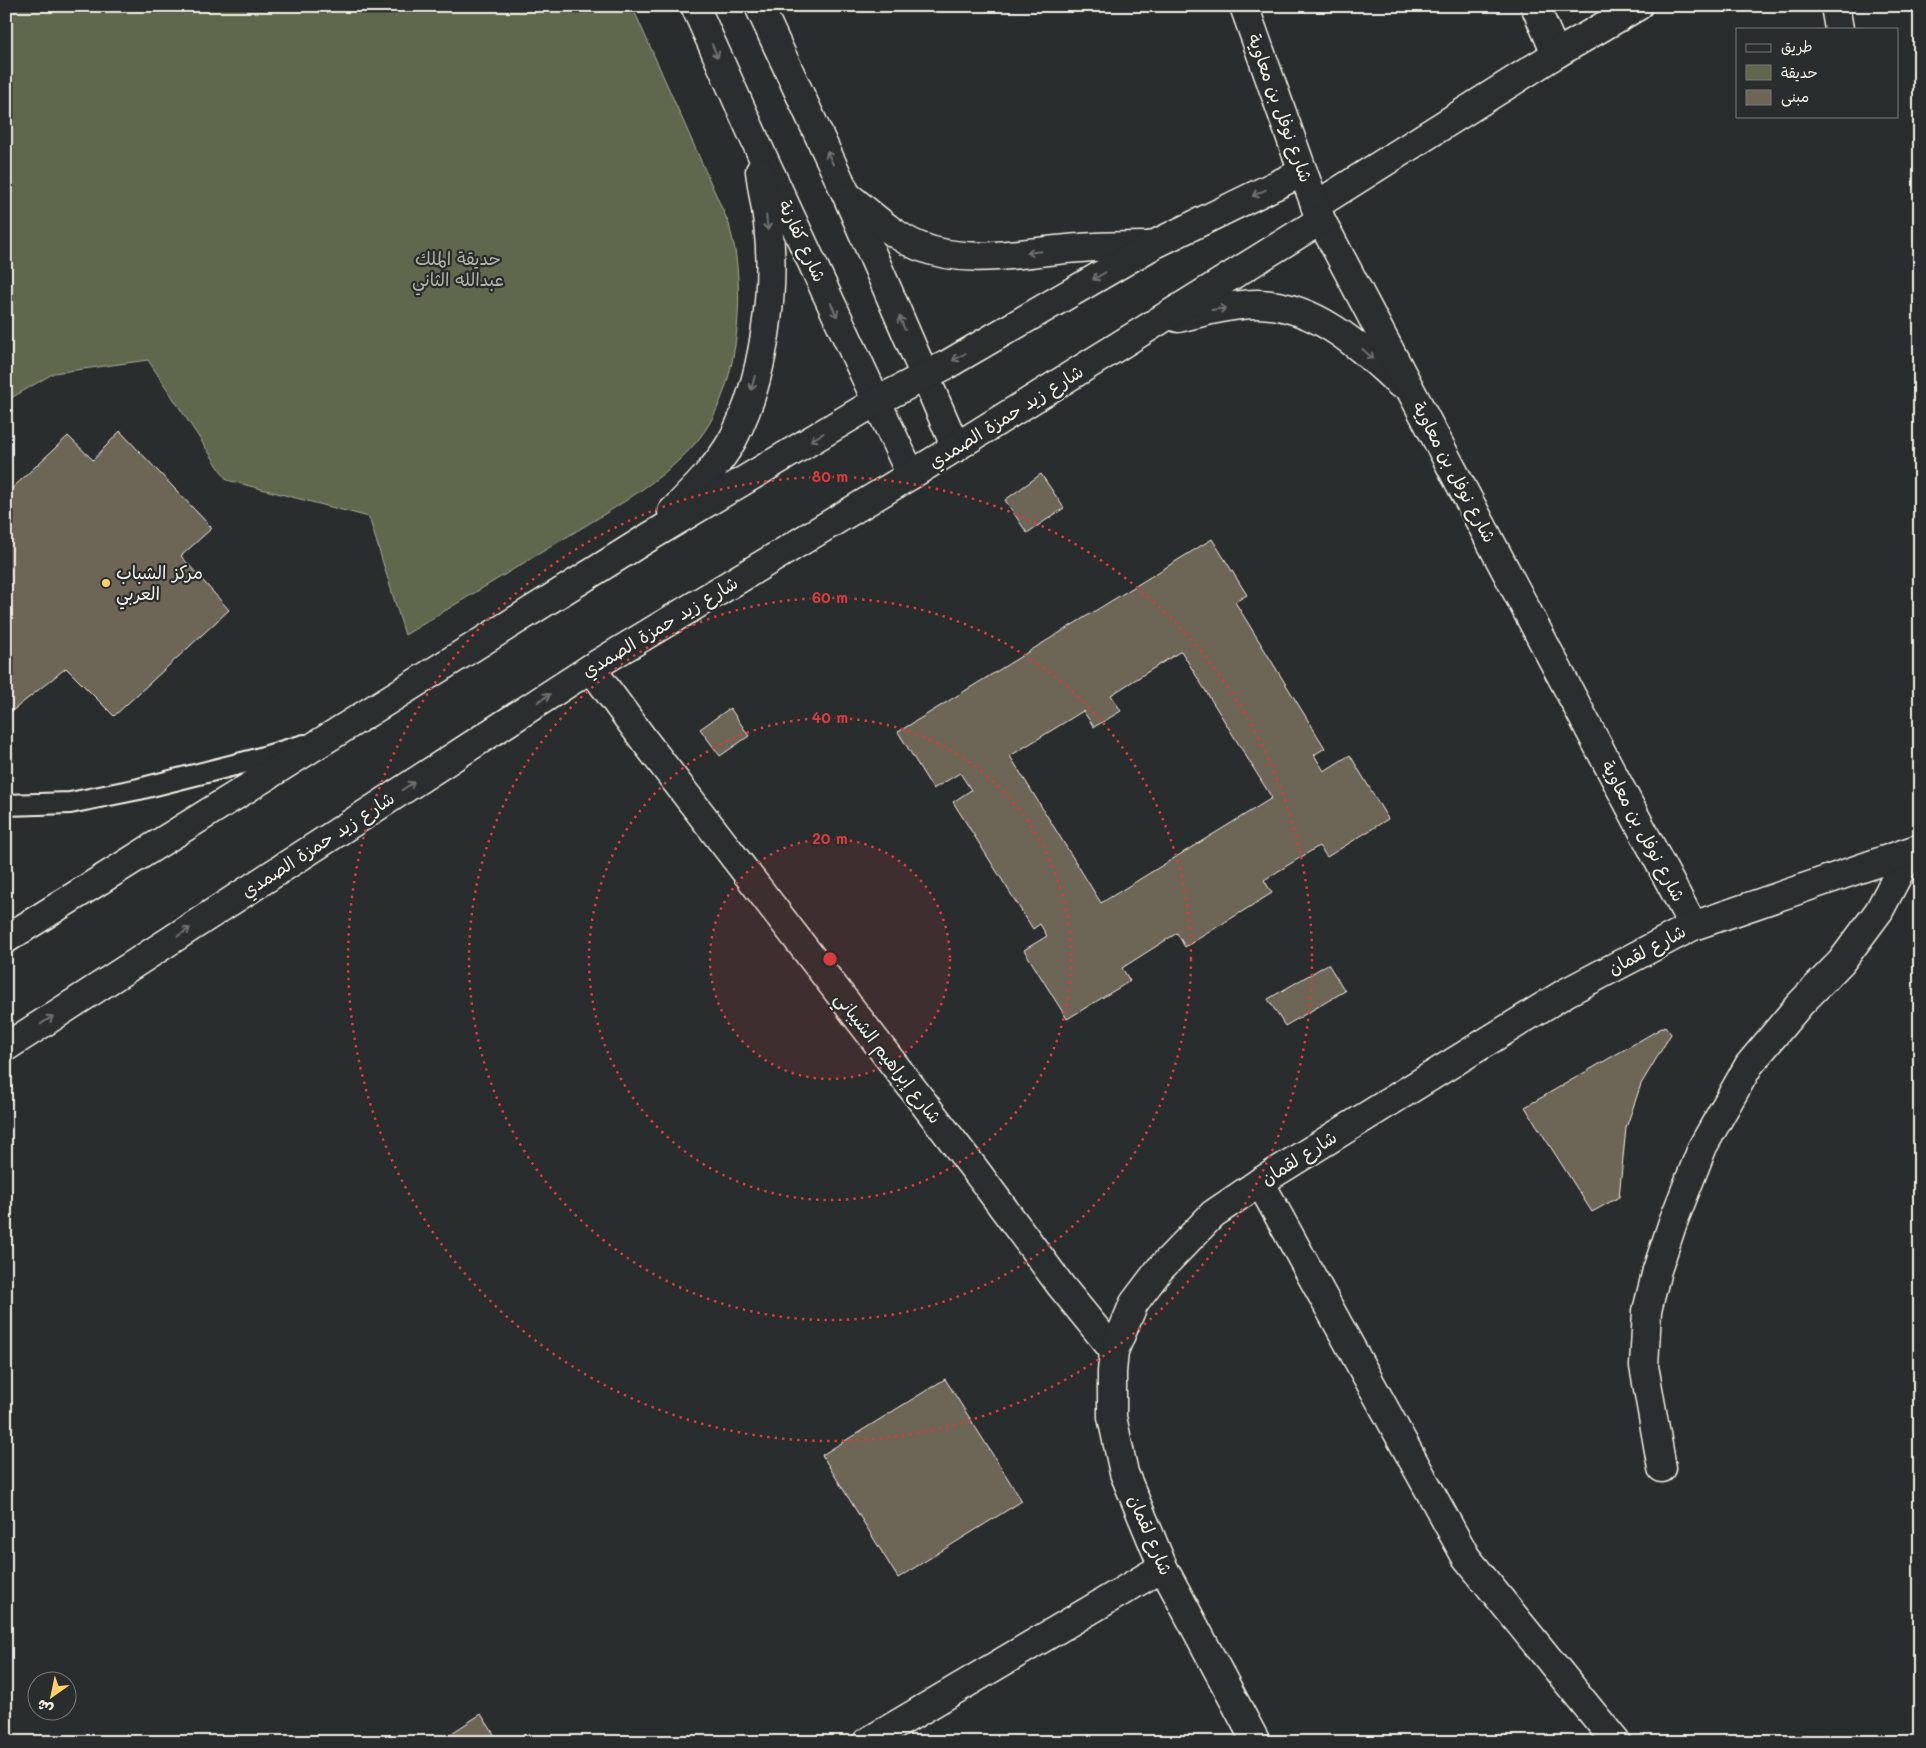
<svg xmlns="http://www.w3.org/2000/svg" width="1926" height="1748" viewBox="0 0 1926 1748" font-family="Mali,'Playpen Sans Arabic',sans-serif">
<rect width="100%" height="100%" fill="#2a2d2e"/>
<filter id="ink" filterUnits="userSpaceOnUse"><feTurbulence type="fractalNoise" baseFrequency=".02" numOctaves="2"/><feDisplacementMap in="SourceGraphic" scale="10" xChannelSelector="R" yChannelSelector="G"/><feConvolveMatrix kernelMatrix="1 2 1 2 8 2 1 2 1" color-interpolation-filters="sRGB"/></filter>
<g filter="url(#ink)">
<!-- green -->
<path fill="#5f684e" stroke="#aaac9b" d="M6,6H632L729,224C731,235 735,246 736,257C743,311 736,383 706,429C677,474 606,513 560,541C508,572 457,604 405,635L369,517L227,480L148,360L54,373L6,401Z"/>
<!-- building -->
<g fill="#6d6555" stroke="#f4f1e8" fill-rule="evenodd">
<path d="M120,431L212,528L181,556L229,610L114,716L66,668L7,715L6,494L68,436L93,460Z"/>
<path d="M1041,474L1064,508L1027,533L1005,500Z"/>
<path d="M1212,539L1247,595L1235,602L1325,748L1314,755L1324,771L1350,755L1388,819L1327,857L1319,846L1264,880L1272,893L1185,947L1177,933L1122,968L1130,981L1067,1019L1024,950L1047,936L1040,924L1033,929L953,802L971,790L960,773L933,789L898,732ZM1181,651L1272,798L1101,903L1010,756L1083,711L1094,727L1121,711L1111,695Z"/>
<path d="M730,708L749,736L720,756L700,729Z"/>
<path d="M1328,964L1345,991L1285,1026L1268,999Z"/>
<path d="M1665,1026L1671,1034L1641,1084L1626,1128L1619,1197L1592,1212L1525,1107Z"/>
<path d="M945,1379L1022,1501L898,1578L822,1455Z"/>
<path d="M481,1714L499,1742H438Z"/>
</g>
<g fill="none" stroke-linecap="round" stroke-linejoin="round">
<defs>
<path id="lane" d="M6,805L70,803L139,789L250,761L304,745"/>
<g id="street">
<path d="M1244,6L1303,172"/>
<path d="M1535,6L1556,54"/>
<path d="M1835,6L1839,29"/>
<path d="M1315,206L1556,54L1638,6"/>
<path d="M1260,1182L1466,1557L1616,1742"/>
<path d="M1662,1468L1644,1366L1647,1311L1657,1270L1673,1222L1703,1146L1749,1065L1800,1004L1841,962L1879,911L1910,852"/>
<path d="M867,1742L1163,1567"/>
</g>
<g id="secondary">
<path d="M695,6L755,140L911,475"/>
<path d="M759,6L847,196L956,448"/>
<path d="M849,197C871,214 892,235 918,246C969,267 1027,251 1080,248C1103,246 1126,246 1149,246"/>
<path d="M1178,318C1204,312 1231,304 1258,304C1316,305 1359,346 1399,383"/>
<path d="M672,512C692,492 720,464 733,439C764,381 776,289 768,224C766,206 762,188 760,171"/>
<path d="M591,668L644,740L976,1171L1061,1286L1114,1351"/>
<path d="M6,939L646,539L877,401L948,364L1153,245L1303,172L1321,220L1693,926"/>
<path d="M6,1047L591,668L911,475L1321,220"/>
<path d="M1256,1742L1163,1567L1124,1473L1112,1417V1372L1114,1351L1134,1303L1159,1270L1213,1214L1260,1182L1567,992L1693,926L1920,848"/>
</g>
</defs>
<!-- lane casing -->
<use href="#lane" stroke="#f4f1e8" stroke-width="24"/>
<!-- street casing -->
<use href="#street" stroke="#f4f1e8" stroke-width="31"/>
<!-- secondary casing -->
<use href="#secondary" stroke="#f4f1e8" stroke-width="31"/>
<!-- lane -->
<use href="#lane" stroke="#2a2d2e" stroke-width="20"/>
<!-- street -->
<use href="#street" stroke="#2a2d2e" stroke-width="28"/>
<!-- secondary -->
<use href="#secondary" stroke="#2a2d2e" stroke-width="28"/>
</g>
<!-- one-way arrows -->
<defs><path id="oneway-shaft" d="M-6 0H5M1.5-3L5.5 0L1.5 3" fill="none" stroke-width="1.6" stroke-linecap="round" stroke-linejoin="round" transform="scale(1.25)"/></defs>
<g stroke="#71726f">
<use href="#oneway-shaft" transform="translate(715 51) rotate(66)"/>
<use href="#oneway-shaft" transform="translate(830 158) rotate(-115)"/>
<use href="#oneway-shaft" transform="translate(1259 193) rotate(154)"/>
<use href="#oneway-shaft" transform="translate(767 223) rotate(84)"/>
<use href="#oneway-shaft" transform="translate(1034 252) rotate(174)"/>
<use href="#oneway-shaft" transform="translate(1099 276) rotate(150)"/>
<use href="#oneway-shaft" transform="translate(1219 309) rotate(-7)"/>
<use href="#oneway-shaft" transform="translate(834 310) rotate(65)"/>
<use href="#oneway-shaft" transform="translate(902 323) rotate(-113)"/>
<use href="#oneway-shaft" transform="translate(1368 354) rotate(42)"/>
<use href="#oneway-shaft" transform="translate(959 357) rotate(150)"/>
<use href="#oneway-shaft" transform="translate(753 383) rotate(104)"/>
<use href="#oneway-shaft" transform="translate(817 437) rotate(149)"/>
<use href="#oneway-shaft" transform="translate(544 698) rotate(-33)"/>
<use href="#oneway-shaft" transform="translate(408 786) rotate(-33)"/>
<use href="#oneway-shaft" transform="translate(184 932) rotate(-33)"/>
<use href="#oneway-shaft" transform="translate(47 1020) rotate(-33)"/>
</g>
</g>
<!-- distance rings -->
<circle cx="830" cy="959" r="120" fill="#d93c3b" fill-opacity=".12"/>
<g fill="none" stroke="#d93c3b" stroke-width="2.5" stroke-dasharray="2.5 5">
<circle cx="830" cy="959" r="120"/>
<circle cx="830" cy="959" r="241"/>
<circle cx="830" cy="959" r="361"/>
<circle cx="830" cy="959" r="482"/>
</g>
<!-- markers -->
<circle fill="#ffd166" stroke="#2a2d2e" stroke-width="2" cx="106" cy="583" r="5"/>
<g text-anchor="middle" stroke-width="4.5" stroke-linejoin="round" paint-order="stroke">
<!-- street labels -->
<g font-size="18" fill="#f4f1e8" stroke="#2a2d2e">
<text transform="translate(1280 108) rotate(70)" y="6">شارع نوفل بن معاوية</text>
<text transform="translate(802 241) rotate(65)" y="6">شارع كفارنة</text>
<text transform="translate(1006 417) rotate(-32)" y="6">شارع زيد حمزة الصمدي</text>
<text transform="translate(1454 472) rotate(62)" y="6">شارع نوفل بن معاوية</text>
<text transform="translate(660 627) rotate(-31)" y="6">شارع زيد حمزة الصمدي</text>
<text transform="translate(1643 831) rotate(62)" y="6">شارع نوفل بن معاوية</text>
<text transform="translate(318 845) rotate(-33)" y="6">شارع زيد حمزة الصمدي</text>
<text transform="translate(1647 950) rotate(-28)" y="6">شارع لقمان</text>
<text transform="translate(888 1058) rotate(52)" y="6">شارع إبراهيم الشيباني</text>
<text transform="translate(1299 1158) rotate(-32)" y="6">شارع لقمان</text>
<text transform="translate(1150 1535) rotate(67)" y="6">شارع لقمان</text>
</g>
<!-- park labels -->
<g font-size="18" fill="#b1b3a3" stroke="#2a2d2e">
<text x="458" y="265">حديقة الملك<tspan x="458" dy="21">عبدالله الثاني</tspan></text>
</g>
<!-- poi labels -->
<g font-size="18" fill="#f4f1e8" stroke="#2a2d2e" text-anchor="start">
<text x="116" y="579">مركز الشباب<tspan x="116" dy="21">العربي</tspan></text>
</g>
</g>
<circle cx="830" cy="959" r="8" fill="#d93c3b" stroke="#2a2d2e" stroke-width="2.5"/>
<g font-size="15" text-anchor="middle" font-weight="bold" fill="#d93c3b" stroke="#2a2d2e" stroke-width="4.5" stroke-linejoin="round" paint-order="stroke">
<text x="830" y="482">80 m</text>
<text x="830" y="603">60 m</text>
<text x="830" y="723">40 m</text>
<text x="830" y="844">20 m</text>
</g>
<!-- margin -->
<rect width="1926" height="1748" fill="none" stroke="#2a2d2e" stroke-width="25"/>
<rect x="12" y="12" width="1901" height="1723" fill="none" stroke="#f4f1e8" stroke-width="2" filter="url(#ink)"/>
<!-- legend -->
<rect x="1736" y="28" width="162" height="90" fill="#2a2d2e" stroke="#7b7b78"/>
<rect x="1746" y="44" width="25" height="8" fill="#2a2d2e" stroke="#7b7b78"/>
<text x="1781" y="52" font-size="15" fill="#f4f1e8">طريق</text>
<rect x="1746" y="65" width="25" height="15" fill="#5f684e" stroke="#7b7b78"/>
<text x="1781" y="78" font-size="15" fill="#f4f1e8">حديقة</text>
<rect x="1746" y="90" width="25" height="15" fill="#6d6555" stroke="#7b7b78"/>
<text x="1781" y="102" font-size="15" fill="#f4f1e8">مبنى</text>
<!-- north arrow -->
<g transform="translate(52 1696) rotate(213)"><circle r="24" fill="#2a2d2e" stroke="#7b7b78"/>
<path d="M0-4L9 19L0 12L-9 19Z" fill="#ffd166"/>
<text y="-8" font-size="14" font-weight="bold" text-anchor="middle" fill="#f4f1e8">ش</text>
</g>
</svg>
